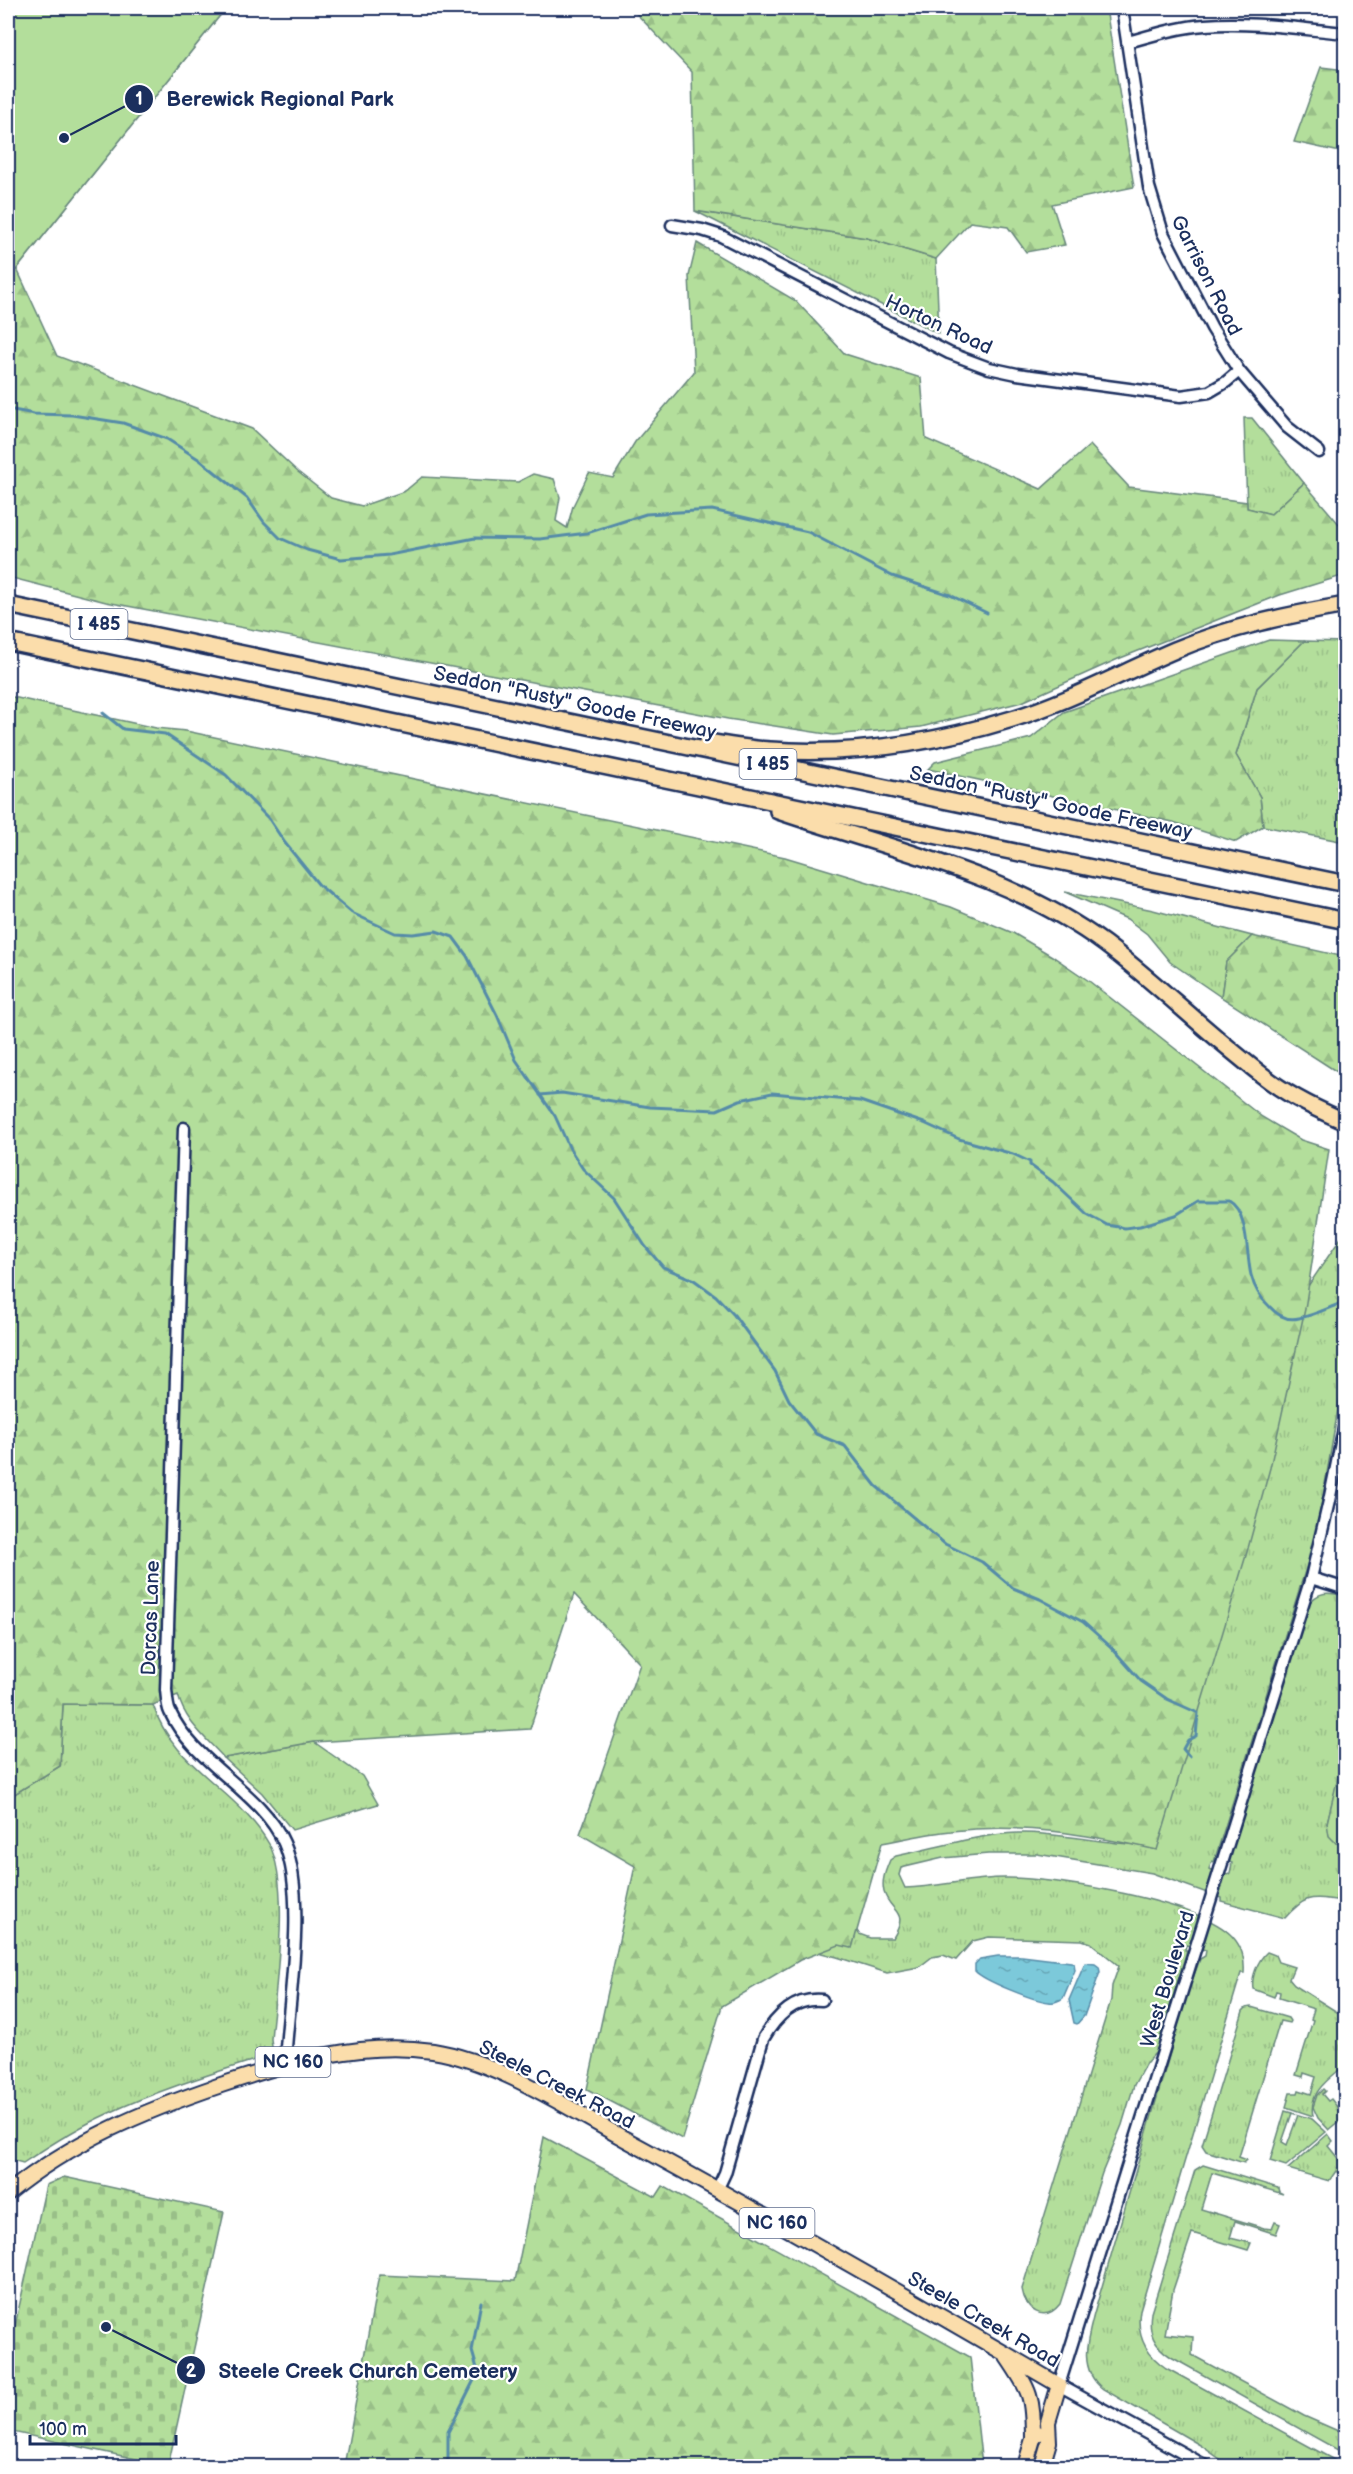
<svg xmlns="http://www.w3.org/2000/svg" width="1353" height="2474" viewBox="0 0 1353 2474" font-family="'Balsamiq Sans',sans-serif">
<defs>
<pattern id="grass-tufts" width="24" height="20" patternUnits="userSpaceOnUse" patternTransform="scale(1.5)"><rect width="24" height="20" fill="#b3de9b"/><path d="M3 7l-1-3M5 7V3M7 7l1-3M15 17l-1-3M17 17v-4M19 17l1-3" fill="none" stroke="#99bf88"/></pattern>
<pattern id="forest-firs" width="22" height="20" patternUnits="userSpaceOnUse" patternTransform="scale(1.5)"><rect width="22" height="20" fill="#b3de9b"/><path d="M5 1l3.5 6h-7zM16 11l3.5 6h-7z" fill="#99bf88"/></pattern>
<pattern id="cemetery-stones" width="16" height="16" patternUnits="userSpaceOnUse" patternTransform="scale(1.5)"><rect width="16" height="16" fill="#b3de9b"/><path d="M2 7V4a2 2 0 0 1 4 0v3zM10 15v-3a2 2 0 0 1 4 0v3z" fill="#99bf88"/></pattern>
<pattern id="water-ripples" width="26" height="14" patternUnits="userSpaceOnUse" patternTransform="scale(1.5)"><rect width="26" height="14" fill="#7cc9da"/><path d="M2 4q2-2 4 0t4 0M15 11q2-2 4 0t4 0" fill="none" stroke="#65a4b4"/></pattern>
</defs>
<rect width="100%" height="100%" fill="#fff"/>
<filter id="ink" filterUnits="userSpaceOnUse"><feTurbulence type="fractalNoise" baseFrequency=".0167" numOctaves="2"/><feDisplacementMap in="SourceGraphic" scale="12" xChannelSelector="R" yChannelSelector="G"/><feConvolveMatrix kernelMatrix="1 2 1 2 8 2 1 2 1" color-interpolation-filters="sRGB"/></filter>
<g filter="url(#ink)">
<!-- grass -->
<g fill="url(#grass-tufts)" stroke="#67867c" stroke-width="1.5" fill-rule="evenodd">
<path d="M695,211L867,238L936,259L939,334Z"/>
<path d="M1244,418H1252L1304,483L1271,514L1247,508Z"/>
<path d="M1304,641L1345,642V842L1263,826L1260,797L1236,755L1257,688Z"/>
<path d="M1065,892L1153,910L1252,936L1226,962L1221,997L1170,962L1147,934L1127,919Z"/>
<path d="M1345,1232V1369L1316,1536L1214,1862L1212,1861L1209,1869L1228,1875L1230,1873L1232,1863L1229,1862L1236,1837L1307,1606C1318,1590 1329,1592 1345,1596L1346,1747L1327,1823L1336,1843L1345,1844V1901C1313,1898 1308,1892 1285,1918L1221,1901V1898L1152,1873L1037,1854H988L943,1858L901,1868L899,1875L905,1888C939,1887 971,1878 1005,1878C1054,1877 1198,1901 1232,1936C1242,1947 1245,1958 1244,1973H1241L1140,2310C1136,2335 1145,2354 1166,2368L1345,2466H1230L1200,2445L1103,2389C1078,2369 1087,2341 1094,2314L1188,1991L1200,1959L1205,1956L1206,1950L1186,1945L1185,1950H1187L1158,2050L1146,2063L1134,2085L1122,2125L1102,2173L1060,2304C1044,2324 1025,2310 1022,2289L1111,2000L1112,1986L1119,1966L1091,1943L1082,1940L989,1937L973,1941L956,1960L943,1955L932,1957L919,1967L887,1973L837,1957L821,1953L827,1882L859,1934L870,1938H893C910,1910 891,1914 884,1892C881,1880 886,1870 890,1860L896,1856C936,1848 978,1834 1018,1833C1063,1832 1107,1846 1151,1844L1308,1286Z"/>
<path d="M63,1704L153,1705C172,1766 239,1791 269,1844C291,1884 275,1991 271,2039L273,2054C217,2072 160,2089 107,2114C78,2127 50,2145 23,2163L12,2160L8,2162V1798L60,1766Z"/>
<path d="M314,1742L362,1776L378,1804L292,1830L262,1793L224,1758Z"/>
<path d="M1267,1952L1275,1955L1278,1962L1294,1967L1289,1979L1294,1985L1345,2017V2065C1329,2079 1308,2092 1313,2116L1286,2107L1290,2093H1298L1299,2090L1311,2094L1316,2077L1304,2073L1303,2077L1296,2075L1313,2020L1311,2019L1314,2009L1279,1998L1280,1992L1276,1991L1274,1997L1253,1989C1251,1977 1258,1960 1267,1952Z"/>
<path d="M1251,2007L1288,2018L1290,2021L1289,2023L1280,2021L1239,2157L1247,2160L1244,2163L1206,2151L1202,2145L1243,2011L1246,2008Z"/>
<path d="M1323,2089L1325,2091L1322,2094L1328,2101L1331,2099L1345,2117L1329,2130L1318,2118L1313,2107L1317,2095Z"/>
<path d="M1285,2111L1312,2119L1326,2132L1286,2166L1270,2161ZM1292,2113L1298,2115L1287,2145L1282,2142Z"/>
<path d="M1328,2134L1333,2141L1328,2146L1345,2167L1338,2173L1336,2171L1329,2181L1288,2169Z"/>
<path d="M1203,2165L1278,2188L1279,2192L1283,2194L1212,2173L1201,2209L1264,2228L1272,2229L1275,2222L1280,2224L1276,2234L1235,2221L1230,2238L1251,2243L1248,2250L1192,2233L1173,2290L1165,2334L1193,2337L1192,2355L1304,2416L1345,2434V2454L1171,2357C1154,2346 1148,2333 1151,2313L1195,2170Z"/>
</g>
<!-- forest -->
<g fill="url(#forest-firs)" stroke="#67867c" stroke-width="1.5">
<path d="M8,8H226L17,269L57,356L252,429L298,472L331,498L362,506L405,491L422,477L518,482L533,474L554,479L560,497L556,521L567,528L573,506L589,473L613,478L635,442L694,372L689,276L697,243L796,301L845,354L921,378L926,439L1041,489L1090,445L1129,487L1247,502V508L1271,514L1304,483L1345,531V575L1280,595L1118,659L1022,702L921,727L833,735L728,719L106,602L8,577Z"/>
<path d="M631,8H1106L1134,187L1052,204L1065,245L1026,252L1008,227L970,222L936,259L867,238L695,211L692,72Z"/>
<path d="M1321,67L1345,70V153L1294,142Z"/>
<path d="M1269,640L1304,641L1257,688L1236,755L1260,797L1263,826L1236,842L1173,822L928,769L935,762L1031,738L1064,712Z"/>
<path d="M8,696L156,728L186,731L785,857L951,907L1013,933L1052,956L1089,981L1262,1117L1301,1140L1329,1149L1305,1309L1270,1468L1247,1552L1157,1850C1087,1834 1023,1823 951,1831C928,1833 905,1839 882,1843L852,1948L839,1945L800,1960L722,2006L682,2139L587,2089L635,1866L580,1834L640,1664L574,1594L530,1729L314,1742L224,1758C206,1738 185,1722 178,1695L153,1705L63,1704L60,1766L8,1798Z"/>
<path d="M1252,936L1345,957V1077L1221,997L1226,962Z"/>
<path d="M1345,1747V1844L1336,1843L1329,1836L1327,1823Z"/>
<path d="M544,2137L656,2197L663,2186L970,2357L982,2466H344L379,2275L515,2281Z"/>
</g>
<!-- cemetery -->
<path fill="url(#cemetery-stones)" stroke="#67867c" stroke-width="1.5" d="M64,2177L224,2212L168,2466L8,2431V2357L46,2185Z"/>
<!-- park -->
<path fill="#b3de9b" stroke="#67867c" stroke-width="1.5" d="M8,8H226L8,280Z"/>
<!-- water -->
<g fill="url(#water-ripples)" stroke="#558ba8" stroke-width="1.5">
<path d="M998,1956H1022L1071,1962L1074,1963L1075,1970L1063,1998C1059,2001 1054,2003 1049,2002C1035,2001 984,1981 975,1971V1964L980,1959Z"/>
<path d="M1085,1963L1095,1964L1099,1967L1100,1972L1084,2016L1077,2024L1074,2023L1069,2000Z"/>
</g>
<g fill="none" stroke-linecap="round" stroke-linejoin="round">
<!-- stream -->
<g stroke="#558ba8" stroke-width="3">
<path d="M8,409L34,414L72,415L123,423L167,439L200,460L247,498L264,522L280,538L307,550L341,559L389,555L475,538L540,539L587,533L646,514L712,510L808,532L892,576L950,595L987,613"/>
<path d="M103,713L123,729L165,734L226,775L269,819L285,843L319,885L352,913L395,933L413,934L436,931L453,937L467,956L497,1015L516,1060L555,1116L570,1149L583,1169L614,1198L645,1246L663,1267L694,1280L716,1296L734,1315L775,1371L789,1400L816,1434L845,1446L876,1486L945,1544L982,1562L1013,1588L1040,1599L1083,1622L1111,1647L1141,1681L1167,1699L1198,1713L1196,1736L1188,1740L1183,1749L1189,1756"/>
<path d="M540,1095L562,1093L650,1107L717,1110L740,1100L772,1093L860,1101L924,1123L959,1139L1013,1154L1030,1162V1165L1053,1182L1087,1214L1107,1225L1125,1228L1140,1226L1176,1215L1198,1201H1229C1249,1212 1246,1255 1251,1275C1254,1287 1261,1299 1270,1307C1278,1316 1287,1321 1299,1318C1312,1316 1326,1309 1339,1304"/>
<path d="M441,2466L448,2460V2432L478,2372L472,2351L481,2302"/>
</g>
<defs>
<g id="minor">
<path d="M1122,8L1149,187L1163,233L1212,328L1239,371L1287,427L1319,452"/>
<path d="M1128,42C1153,35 1179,27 1205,25C1251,21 1300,29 1346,33"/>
<path d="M672,225L702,230L721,236L949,353L989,368L1017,374L1181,396L1209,392L1226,382L1239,371"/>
<path d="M184,1128L166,1690C167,1697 167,1706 170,1712C194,1764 261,1791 284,1843C306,1893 290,1993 286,2048L290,2063"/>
<path d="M1311,1578L1346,1589"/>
<path d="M717,2190L725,2173L763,2039C776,2016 794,1997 822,2000"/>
<path d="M1206,2466L1059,2385L1311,1578L1329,1501L1346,1419"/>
</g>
<g id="major">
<path d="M8,2193C72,2141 144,2111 221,2085C290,2062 360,2040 433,2051C497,2061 568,2108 625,2139C771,2218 915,2301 1059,2385L1048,2422L1049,2442L1042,2466"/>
<path d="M1007,2357C1031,2392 1033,2397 1033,2439"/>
<path d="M1025,2466L1033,2439L1038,2433"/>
</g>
<g id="highway">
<path d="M8,605L1346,884"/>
<path d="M8,642L1346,921"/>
<path d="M707,742C728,745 749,749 770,750C851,756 934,743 1012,719C1068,702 1121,673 1175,650C1230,627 1287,615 1346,605"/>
<path d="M778,811C889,849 1009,873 1105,944C1162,987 1212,1038 1270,1081C1293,1098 1319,1110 1346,1122"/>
</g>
</defs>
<!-- minor casing -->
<use href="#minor" stroke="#1b2f5e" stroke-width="15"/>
<!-- major casing -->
<use href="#major" stroke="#1b2f5e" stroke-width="18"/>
<!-- highway casing -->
<use href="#highway" stroke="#1b2f5e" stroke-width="20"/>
<!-- minor -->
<use href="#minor" stroke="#fff" stroke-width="10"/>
<!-- major -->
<use href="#major" stroke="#fbddab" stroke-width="14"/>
<!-- highway -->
<use href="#highway" stroke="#fbddab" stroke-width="15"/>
</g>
</g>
<g text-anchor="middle" stroke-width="4.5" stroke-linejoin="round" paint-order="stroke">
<!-- shield labels -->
<g fill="#fff" stroke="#5f6d8e" stroke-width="1.5">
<rect x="70.5" y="609" width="57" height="30" rx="4.5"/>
<rect x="739.5" y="749" width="57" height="30" rx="4.5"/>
<rect x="255.5" y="2047" width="75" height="30" rx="4.5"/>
<rect x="739.5" y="2208" width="75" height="30" rx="4.5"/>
</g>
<g font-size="18" font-weight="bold" fill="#1b2f5e">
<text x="99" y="630">I 485</text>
<text x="768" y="770">I 485</text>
<text x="293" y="2068">NC 160</text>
<text x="777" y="2229">NC 160</text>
</g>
<!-- street labels -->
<g font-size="20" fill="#1b2f5e" stroke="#fff">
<text transform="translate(1207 275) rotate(63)" y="7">Garrison Road</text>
<text transform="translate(939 324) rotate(25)" y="7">Horton Road</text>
<text transform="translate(575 702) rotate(12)" y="7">Seddon "Rusty" Goode Freeway</text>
<text transform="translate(1051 802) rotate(12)" y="7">Seddon "Rusty" Goode Freeway</text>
<text transform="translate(150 1618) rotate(-88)" y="7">Dorcas Lane</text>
<text transform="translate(1167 1979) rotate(-73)" y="7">West Boulevard</text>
<text transform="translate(557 2084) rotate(27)" y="7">Steele Creek Road</text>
<text transform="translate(984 2319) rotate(30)" y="7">Steele Creek Road</text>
</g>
</g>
<!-- callouts -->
<path fill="none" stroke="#1b2f5e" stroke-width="2" d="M64 138L139 99M106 2327L191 2370"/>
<g fill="#1b2f5e" stroke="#fff" stroke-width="2">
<circle cx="64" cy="138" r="6"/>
<circle cx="106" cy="2327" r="6"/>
<circle cx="139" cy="99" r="15"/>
<circle cx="191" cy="2370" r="15"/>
</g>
<g font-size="18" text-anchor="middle" font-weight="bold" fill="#fff">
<text x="139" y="105">1</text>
<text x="191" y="2377">2</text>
</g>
<g font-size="21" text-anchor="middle" font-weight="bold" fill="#1b2f5e" stroke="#fff" stroke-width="4.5" stroke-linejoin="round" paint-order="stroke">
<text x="280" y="106">Berewick Regional Park</text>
<text x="368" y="2378">Steele Creek Church Cemetery</text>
</g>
<!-- margin -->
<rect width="1353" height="2474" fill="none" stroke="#fff" stroke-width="30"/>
<rect x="15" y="15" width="1323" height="2444" fill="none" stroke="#1b2f5e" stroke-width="2" filter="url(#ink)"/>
<!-- scale -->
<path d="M30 2435v9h146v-9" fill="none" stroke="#1b2f5e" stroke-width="3"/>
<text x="39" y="2435" font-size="18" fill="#1b2f5e" stroke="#ffffff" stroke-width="4.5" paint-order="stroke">100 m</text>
</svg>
